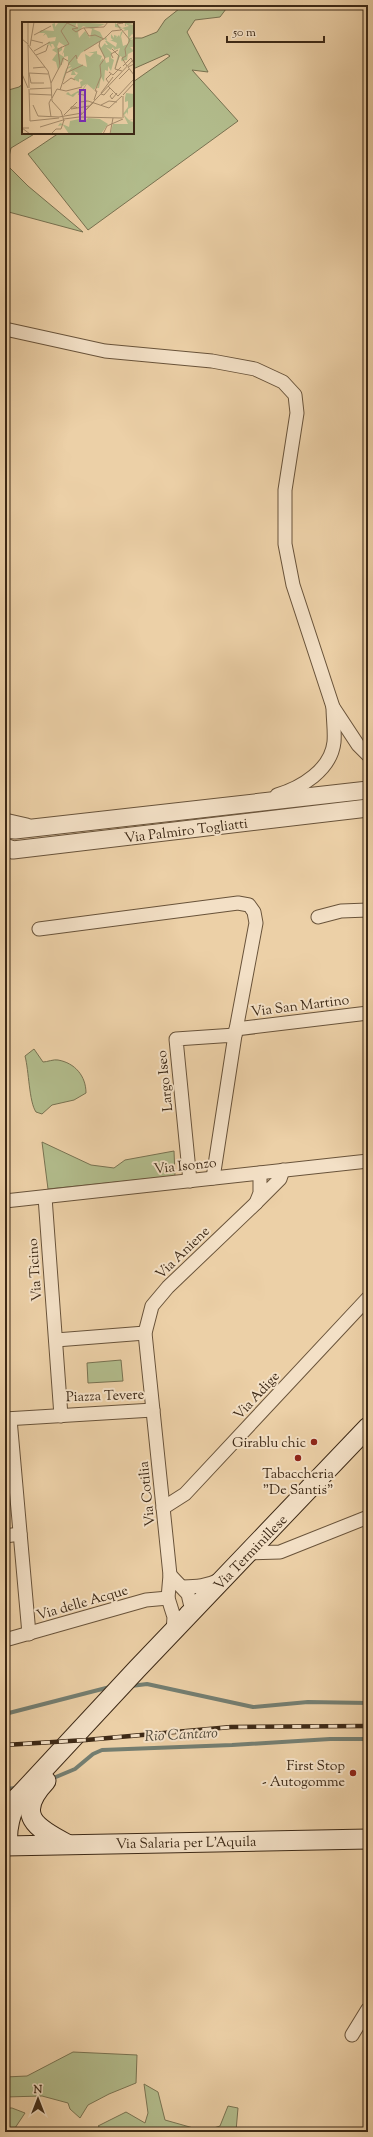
<svg xmlns="http://www.w3.org/2000/svg" width="373" height="2137" viewBox="0 0 373 2137" font-family="'Sorts Mill Goudy',serif">
<rect width="100%" height="100%" fill="#ecd0a7"/>
<filter id="stains"><feTurbulence type="fractalNoise" baseFrequency=".005" numOctaves="4"/><feColorMatrix values="0 0 0 0 .2 0 0 0 0 .09 0 0 0 0 .02 0 0 0 .5 -.17"/></filter>
<radialGradient id="worn" r=".72"><stop offset=".6" stop-color="#630" stop-opacity="0"/><stop offset="1" stop-color="#630" stop-opacity=".3"/></radialGradient>
<!-- green -->
<g fill="#b2bc8c" stroke="#787251">
<path d="M184,5H229L220,17L195,20L187,32L208,72L192,70L238,121L88,230L28,154L59,133H133V82L170,56L167,54L133,69V38H142L157,32L165,20Z"/>
<path d="M23,84V133H36L11,148L7,165L28,186L83,232L5,211V91L19,87Z"/>
<path d="M34,1049L43,1062C47,1062 54,1059 58,1060C75,1063 86,1076 86,1093L74,1100L52,1105L42,1114L36,1112C29,1102 29,1071 25,1056Z"/>
<path d="M42,1142L91,1165L114,1168L125,1160L174,1151L175,1176L48,1189Z"/>
<path d="M121,1360L123,1381L88,1383L87,1363Z"/>
<path d="M73,2052L137,2055L136,2083L109,2094L88,2105L80,2118L70,2109L68,2103L42,2096L5,2097V2077L27,2076Z"/>
<path d="M144,2084L158,2092L165,2120L204,2131L220,2126L228,2106L238,2108L236,2131L243,2132H106L98,2126L126,2112L145,2123L148,2113Z"/>
<path d="M5,2108H12L25,2113L15,2128H5Z"/>
</g>
<g fill="none" stroke-linecap="round" stroke-linejoin="round">
<!-- stream -->
<g stroke="#747e71" stroke-width="4">
<path d="M131,1686L147,1684L253,1707L308,1702L368,1703"/>
<path d="M5,1714L110,1687"/>
<path d="M51,1779L75,1769L93,1754L102,1750L232,1745L330,1739H368"/>
<path d="M5,1789L17,1788"/>
</g>
<defs>
<g id="minor">
<path d="M5,329L105,351L212,361L255,369L283,382L295,395L297,413L285,490V544L293,585L333,707L358,745L368,755"/>
<path d="M277,795C301,788 331,770 334,742C335,731 333,719 333,707"/>
<path d="M5,820L27,825"/>
<path d="M318,917L341,911L368,910"/>
<path d="M39,929L238,903L249,905L254,912L256,923L235,1035"/>
<path d="M236,1029L368,1013"/>
<path d="M260,1173V1193L256,1203L280,1179L283,1170"/>
<path d="M190,1181L176,1039L235,1035L213,1178"/>
<path d="M45,1197L61,1416"/>
<path d="M5,1201L368,1161"/>
<path d="M56,1340L145,1333"/>
<path d="M5,1419L153,1410"/>
<path d="M10,1419L29,1634"/>
<path d="M163,1508L185,1494L368,1298"/>
<path d="M5,1536L20,1534"/>
<path d="M249,1553L280,1552L368,1517"/>
<path d="M170,1575L188,1594L192,1611L187,1612"/>
<path d="M183,1587C197,1587 207,1586 219,1580"/>
<path d="M173,1632L174,1617L168,1598L170,1575L145,1333L152,1306L168,1287L256,1203"/>
<path d="M5,1640L146,1600L168,1598"/>
<path d="M352,2035L368,2009"/>
</g>
<g id="tertiary">
<path d="M5,829L15,830L368,790"/>
<path d="M5,847L13,850L368,808"/>
</g>
<g id="secondary">
<path d="M46,1781C14,1815 36,1828 67,1844"/>
<path d="M5,1808L18,1797L137,1669L368,1427"/>
<path d="M5,1846L368,1839"/>
<path d="M8,1846C6,1828 11,1814 18,1797"/>
</g>
</defs>
<!-- minor casing -->
<use href="#minor" stroke="#69533a" stroke-width="15"/>
<!-- tertiary casing -->
<use href="#tertiary" stroke="#69533a" stroke-width="19"/>
<!-- secondary casing -->
<use href="#secondary" stroke="#3d2916" stroke-width="21"/>
<!-- minor -->
<use href="#minor" stroke="#f3e0c6" stroke-width="13"/>
<!-- tertiary -->
<use href="#tertiary" stroke="#f3e0c6" stroke-width="17"/>
<!-- secondary -->
<use href="#secondary" stroke="#f3e0c6" stroke-width="19"/>
<defs>
<path id="rail" d="M5,1745L86,1740L231,1727L368,1726"/>
</defs>
<!-- rail casing -->
<use href="#rail" stroke="#3d2916" stroke-width="4.5"/>
<!-- rail -->
<use href="#rail" stroke="#f3e0c6" stroke-width="3" stroke-dasharray="9" stroke-linecap="butt"/>
</g>
<!-- markers -->
<g fill="#8f2418" stroke="#f3e0c6" stroke-width="1.5">
<circle cx="314" cy="1442" r="4"/>
<circle cx="298" cy="1458" r="4"/>
<circle cx="353" cy="1773" r="4"/>
</g>
<g text-anchor="middle" stroke-width="4" stroke-linejoin="round" paint-order="stroke">
<!-- street labels -->
<g font-size="14" fill="#3d2916" stroke="#f3e0c6">
<text transform="translate(186 830) rotate(-7)" y="5">Via Palmiro Togliatti</text>
<text transform="translate(300 1005) rotate(-7)" y="5">Via San Martino</text>
<text transform="translate(164 1081) rotate(-96)" y="5">Largo Iseo</text>
<text transform="translate(185 1165) rotate(-6)" y="5">Via Isonzo</text>
<text transform="translate(182 1252) rotate(-44)" y="5">Via Aniene</text>
<text transform="translate(34 1270) rotate(-94)" y="5">Via Ticino</text>
<text transform="translate(105 1395) rotate(-2)" y="5">Piazza Tevere</text>
<text transform="translate(256 1395) rotate(-47)" y="5">Via Adige</text>
<text transform="translate(146 1494) rotate(-96)" y="5">Via Cotilia</text>
<text transform="translate(250 1552) rotate(-46)" y="5">Via Terminillese</text>
<text transform="translate(82 1602) rotate(-16)" y="5">Via delle Acque</text>
<text transform="translate(186 1842) rotate(-1)" y="5">Via Salaria per L'Aquila</text>
</g>
<!-- poi labels -->
<g font-size="14" fill="#3d2916" stroke="#f3e0c6" text-anchor="end">
<text x="306" y="1447">Girablu chic</text>
<text x="298" y="1478" text-anchor="middle">Tabaccheria<tspan x="298" dy="16">"De Santis"</tspan></text>
<text x="345" y="1770">First Stop<tspan x="345" dy="16">- Autogomme</tspan></text>
</g>
<!-- water labels -->
<g font-size="15" font-style="italic" fill="#544c3c" stroke="#f3e0c6">
<text transform="translate(181 1734) rotate(-3)" y="5">Rio Cantaro</text>
</g>
</g>
<!-- overview -->
<g transform="translate(22 22)">
<rect width="112" height="112" fill="#ecd0a7"/>
<path d="M34,0H55L53,5L56,6L55,0L83,2L71,7L78,10L81,16L77,21L79,26L83,21L84,23H86L83,19H85L82,17L84,14L85,19L94,25L95,21L88,18H91L89,16V12L92,16V13L95,14L94,16L97,13L99,17L98,14L99,10L101,9L99,14L101,24L106,22V8L101,9L103,7L93,5V1L100,6L107,4L104,2V4H103V0L112,2H106L112,3V13L110,12L107,16L112,15L108,18L112,17V25H108L112,29L106,32L105,38L100,39L101,41L99,38L100,35L98,34L92,48L98,26L92,28L91,25L89,28L84,25L90,31L89,36L92,38L89,49L86,44V49L83,48L82,60L79,55L77,66H75L76,62L72,68L65,62L59,71H55L51,75L44,72L41,75L46,70L49,73L56,69L60,68L64,62L59,65L58,60L61,58L57,57V60L51,57L56,51L52,49L54,53H49L50,49L46,50L50,45L45,47L43,54L40,59L44,47L49,43H53H46V34L42,35V30L40,33L43,24L37,20L35,25L37,27L40,24V28L36,31L42,35V42L41,36L40,42L36,48L34,40L30,38L35,31L30,28L33,26L31,22H29L30,26L27,22L25,25L26,20L33,19L34,15L26,16L24,12L21,14L23,11H17L19,8L32,9L30,2L33,1V5L36,1ZM61,4L70,7L68,16L63,9L57,16L56,10ZM77,20V25L83,36L87,35V40L84,41L83,37L81,39V36L78,39L80,34L75,32V29L66,31H72L68,35L63,32L65,45L56,41L55,37L59,31ZM104,71L112,72V84L106,87V93L105,90L102,93L107,98L112,97L107,99L112,100V112H88L91,102H106L101,92L106,85V79L103,80V76ZM66,96L78,97L86,102L79,112H47L41,103L36,104L38,101L47,105L48,99L57,97L63,99Z" fill="#b2bc8c" fill-rule="evenodd"/>
<path fill="none" stroke="#a68d6d" stroke-width="1" d="M6,0V22M45,1L56,6L50,7L54,10L61,6L82,5L86,0M62,6L67,14L73,13L82,17M99,7L108,18L103,27L104,34L100,36L105,44M12,13L29,4M0,17L6,22L7,66M9,18L21,21M6,23L26,49L29,61M8,24L12,0M90,27L97,34L93,47L100,49M12,29L28,20M62,29L83,16L90,9L99,8L95,2L101,1L98,0M14,33L24,29L26,23M91,36L89,32L96,28M112,42L106,45L112,53M39,43L41,36L46,39M101,44L109,36L112,42M11,46L23,45M87,50L91,53L99,45M44,51L61,43M0,52L6,66M97,57L107,47M22,61H9L7,51L26,52M87,61L84,57L89,52M41,62L49,56L53,58M86,64L96,74M7,67L8,99M8,67L29,66M38,68L47,41L54,33L55,37M79,71L91,55M91,71L88,74L90,77L95,71M7,72L30,73M56,72L62,73L64,79M79,72L82,73L88,66M101,73L112,61M96,74L112,57M101,74V96M30,76L35,67L44,69L60,65M72,78L75,69H73L79,54L78,43L83,36L77,24L78,19M58,80L66,79L87,86L100,74M11,83L16,94L37,95L60,91M79,83L87,79L95,80M49,85H54L55,86L49,87ZM55,86L67,84M62,90L72,80M42,93L55,80M29,95L27,81L29,77M57,95L112,37M42,97L57,95L100,96M8,99L37,96M42,99L39,89L30,79L29,61L38,44L36,27L47,22L39,9L45,1M18,105L41,98M7,106H0L8,112M29,112L34,107H39L42,98M81,112L85,104L101,97M88,112L91,96"/>
<path fill="#7b2cbf" fill-opacity="0.15" stroke="#7b2cbf" stroke-width="2" d="M58,68H63V99H58Z"/>
<rect width="112" height="112" fill="none" stroke="#3d2916" stroke-width="2"/>
</g>
<!-- margin -->
<rect width="373" height="2137" fill="none" stroke="#ecd0a7" stroke-width="20"/>
<rect x="6" y="6" width="361" height="2125" fill="none" stroke="#3d2916" stroke-width="2"/>
<rect x="10" y="10" width="353" height="2117" fill="none" stroke="#3d2916"/>
<!-- north arrow -->
<g transform="translate(38 2099)" stroke="#f3e0c6" stroke-width="3" paint-order="stroke">
<path d="M0-3L7 15L0 10L-7 15Z" fill="#3d2916"/>
<text y="-6" font-size="11" font-weight="bold" text-anchor="middle" fill="#3d2916">N</text>
</g>
<!-- scale -->
<path d="M227 36v6h97v-6" fill="none" stroke="#3d2916" stroke-width="2"/>
<text x="233" y="36" font-size="12" fill="#3d2916" stroke="#f3e0c6" stroke-width="3" paint-order="stroke">50 m</text>
<rect width="100%" height="100%" filter="url(#stains)"/>
<rect width="100%" height="100%" fill="url(#worn)"/>
</svg>
